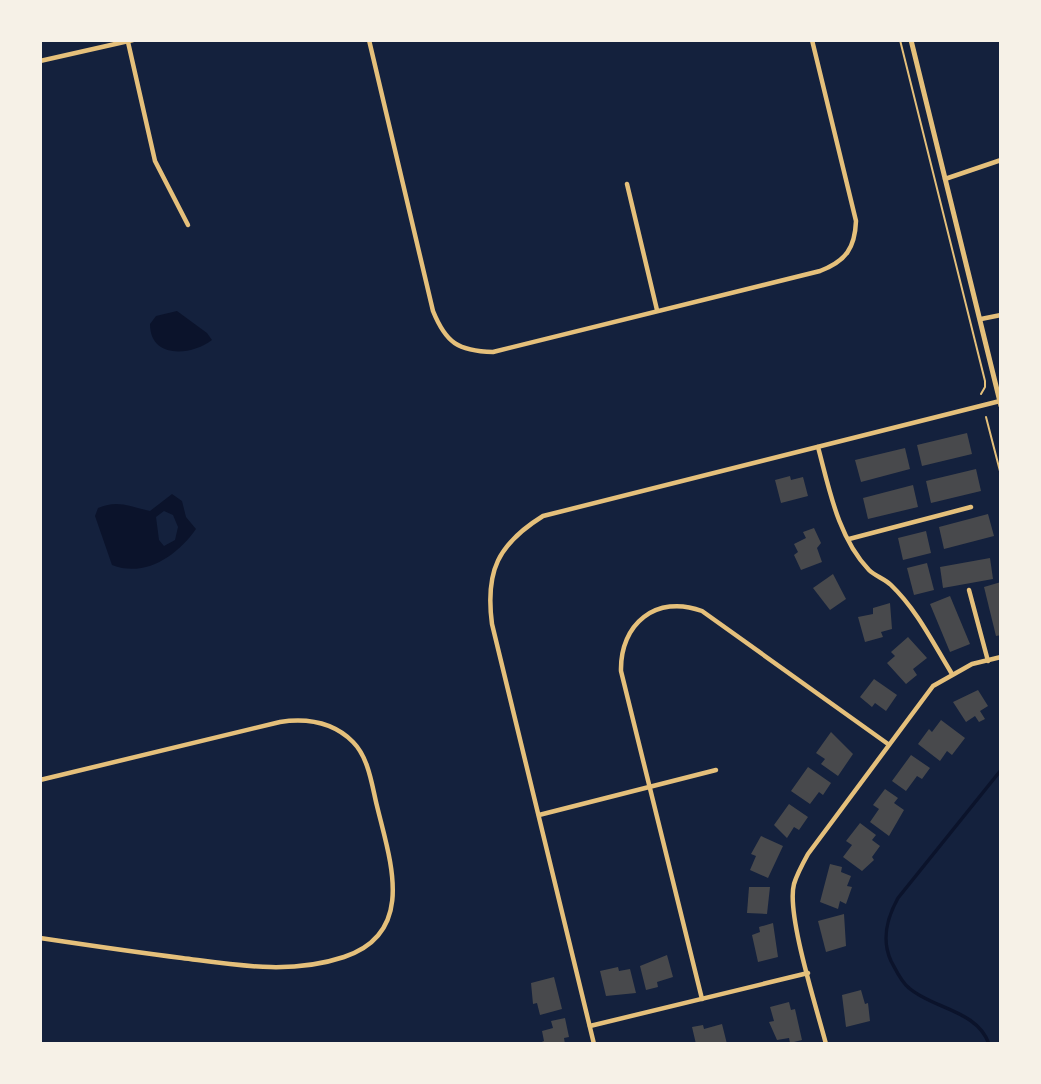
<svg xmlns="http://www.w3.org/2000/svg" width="1041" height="1084" viewBox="0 0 1041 1084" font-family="'Open Sans',sans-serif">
<rect width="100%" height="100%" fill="#14213d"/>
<!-- water -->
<g fill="#0b132b" fill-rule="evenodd">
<path d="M177,311L207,333L212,340C191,356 150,359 150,324L156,316Z"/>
<path d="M172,494L182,501L186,517L196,529C177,556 145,578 112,565L95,516L98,508C118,499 131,507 150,511ZM164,511L173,515L178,527L175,540L164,546L159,540L156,517Z"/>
</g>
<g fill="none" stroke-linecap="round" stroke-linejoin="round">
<!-- stream -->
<path stroke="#0b132b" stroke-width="3.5" d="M989,1044C977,1010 933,1009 909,988C901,982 896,970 891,961C881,939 887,918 898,898L1001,770"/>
</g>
<!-- building -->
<g fill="#48494c">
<path d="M967,433L972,454L922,466L917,445Z"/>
<path d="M905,448L910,469L861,482L855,460Z"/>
<path d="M976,469L981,491L931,503L926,481Z"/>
<path d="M790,476L791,480L803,477L808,496L781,503L775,480Z"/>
<path d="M913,485L918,507L868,519L863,498Z"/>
<path d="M988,514L994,536L944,549L939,527Z"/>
<path d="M814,528L821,543L817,548L822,562L801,570L794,555L798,552L794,544L806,538L803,532Z"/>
<path d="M926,531L931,553L903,560L898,538Z"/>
<path d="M990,558L993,579L943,588L940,567Z"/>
<path d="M927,563L934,590L914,595L907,568Z"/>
<path d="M833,574L846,599L830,610L813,588Z"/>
<path d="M1001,582V635L996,636L984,587Z"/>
<path d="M950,596L970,644L950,652L930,604Z"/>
<path d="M890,603L892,629L881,632L883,637L865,642L858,617L873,614V608Z"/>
<path d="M908,637L927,658L913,669L917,675L906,684L887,663L895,656L891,652Z"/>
<path d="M874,679L897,695L886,711L875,703L872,707L860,697Z"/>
<path d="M978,690L988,706L980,711L985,719L979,722L975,716L966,722L953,702Z"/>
<path d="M941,720L965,738L952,755L947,751L940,761L918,744L929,729L932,732Z"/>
<path d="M831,732L853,754L838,776L821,764L825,759L816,753Z"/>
<path d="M911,755L930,768L922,779L917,776L906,791L892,781Z"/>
<path d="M808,767L831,783L823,795L819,792L810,804L791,791Z"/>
<path d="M885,789L898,798L894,803L904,810L889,836L870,822L879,809L873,805Z"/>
<path d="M789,804L808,817L799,830L794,827L787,838L774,825Z"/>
<path d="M860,823L876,835L872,840L880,846L872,857L874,860L862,871L843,857L852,845L846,841Z"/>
<path d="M761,836L783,846L768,878L750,870L756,856L751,854Z"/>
<path d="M830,864L842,867L841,872L851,876L847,886L852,887L846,904L840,901L838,909L820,902Z"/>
<path d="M749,887H770L767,914L747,913Z"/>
<path d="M844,914L846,946L826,952L818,921Z"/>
<path d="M773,923L778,957L758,962L752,935L760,932L759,927Z"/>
<path d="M667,955L673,977L657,982L658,987L646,990L640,966Z"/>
<path d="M618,967L619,971L630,969L636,993L606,996L600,971Z"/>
<path d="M554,977L562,1009L540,1015L537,1003L533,1004L531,983Z"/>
<path d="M861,990L865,1004L868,1003L870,1021L846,1027L842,995Z"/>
<path d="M789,1002L791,1010L795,1009L802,1040L790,1043L789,1038L777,1040L769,1022L774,1021L770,1007Z"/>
<path d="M565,1018L569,1037L564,1038L565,1044H537L544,1041L542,1031L553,1028L551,1021Z"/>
<path d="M722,1024L727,1044H696L692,1027L703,1025L704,1029Z"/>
</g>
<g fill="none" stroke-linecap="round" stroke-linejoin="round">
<!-- path -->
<g stroke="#e5c07b" stroke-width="2">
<path d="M900,40L985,381V387L981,394"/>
<path d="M986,417L1001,475"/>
</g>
<!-- minor -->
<g stroke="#e5c07b" stroke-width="4.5">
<path d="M369,40L433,311C446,343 458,351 493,352L820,271C846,261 855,248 856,221L812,40"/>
<path d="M1000,40L1001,41"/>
<path d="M128,42L155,161L188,225"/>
<path d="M40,61L133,40"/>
<path d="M945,179L1001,160"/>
<path d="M627,184L657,310"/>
<path d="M981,319L1001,315"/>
<path d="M818,447C829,488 838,538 869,570C875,576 885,579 891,585C917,610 933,643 952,674"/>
<path d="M849,539L971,507"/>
<path d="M969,590L988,661"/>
<path d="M40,780L280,722C307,718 333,722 353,742C369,758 372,786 377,806C390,860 417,933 344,957C290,975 236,965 182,958C134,952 87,945 40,938"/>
<path d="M539,815L716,770"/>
<path d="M702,999L621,671C620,624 656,594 702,611L888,744"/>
<path d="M590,1026L808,973"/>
<path d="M594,1044L492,624C485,571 498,544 543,516L1000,401"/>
<path d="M826,1044C817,1009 786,914 794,884C797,874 803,863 808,854L933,686L972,664L1001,657"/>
</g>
<!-- tertiary -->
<path stroke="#e5c07b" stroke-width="5" d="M911,40L1001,406"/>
</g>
<!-- border -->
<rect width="1041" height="1084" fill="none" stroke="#f6f1e7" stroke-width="84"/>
</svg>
